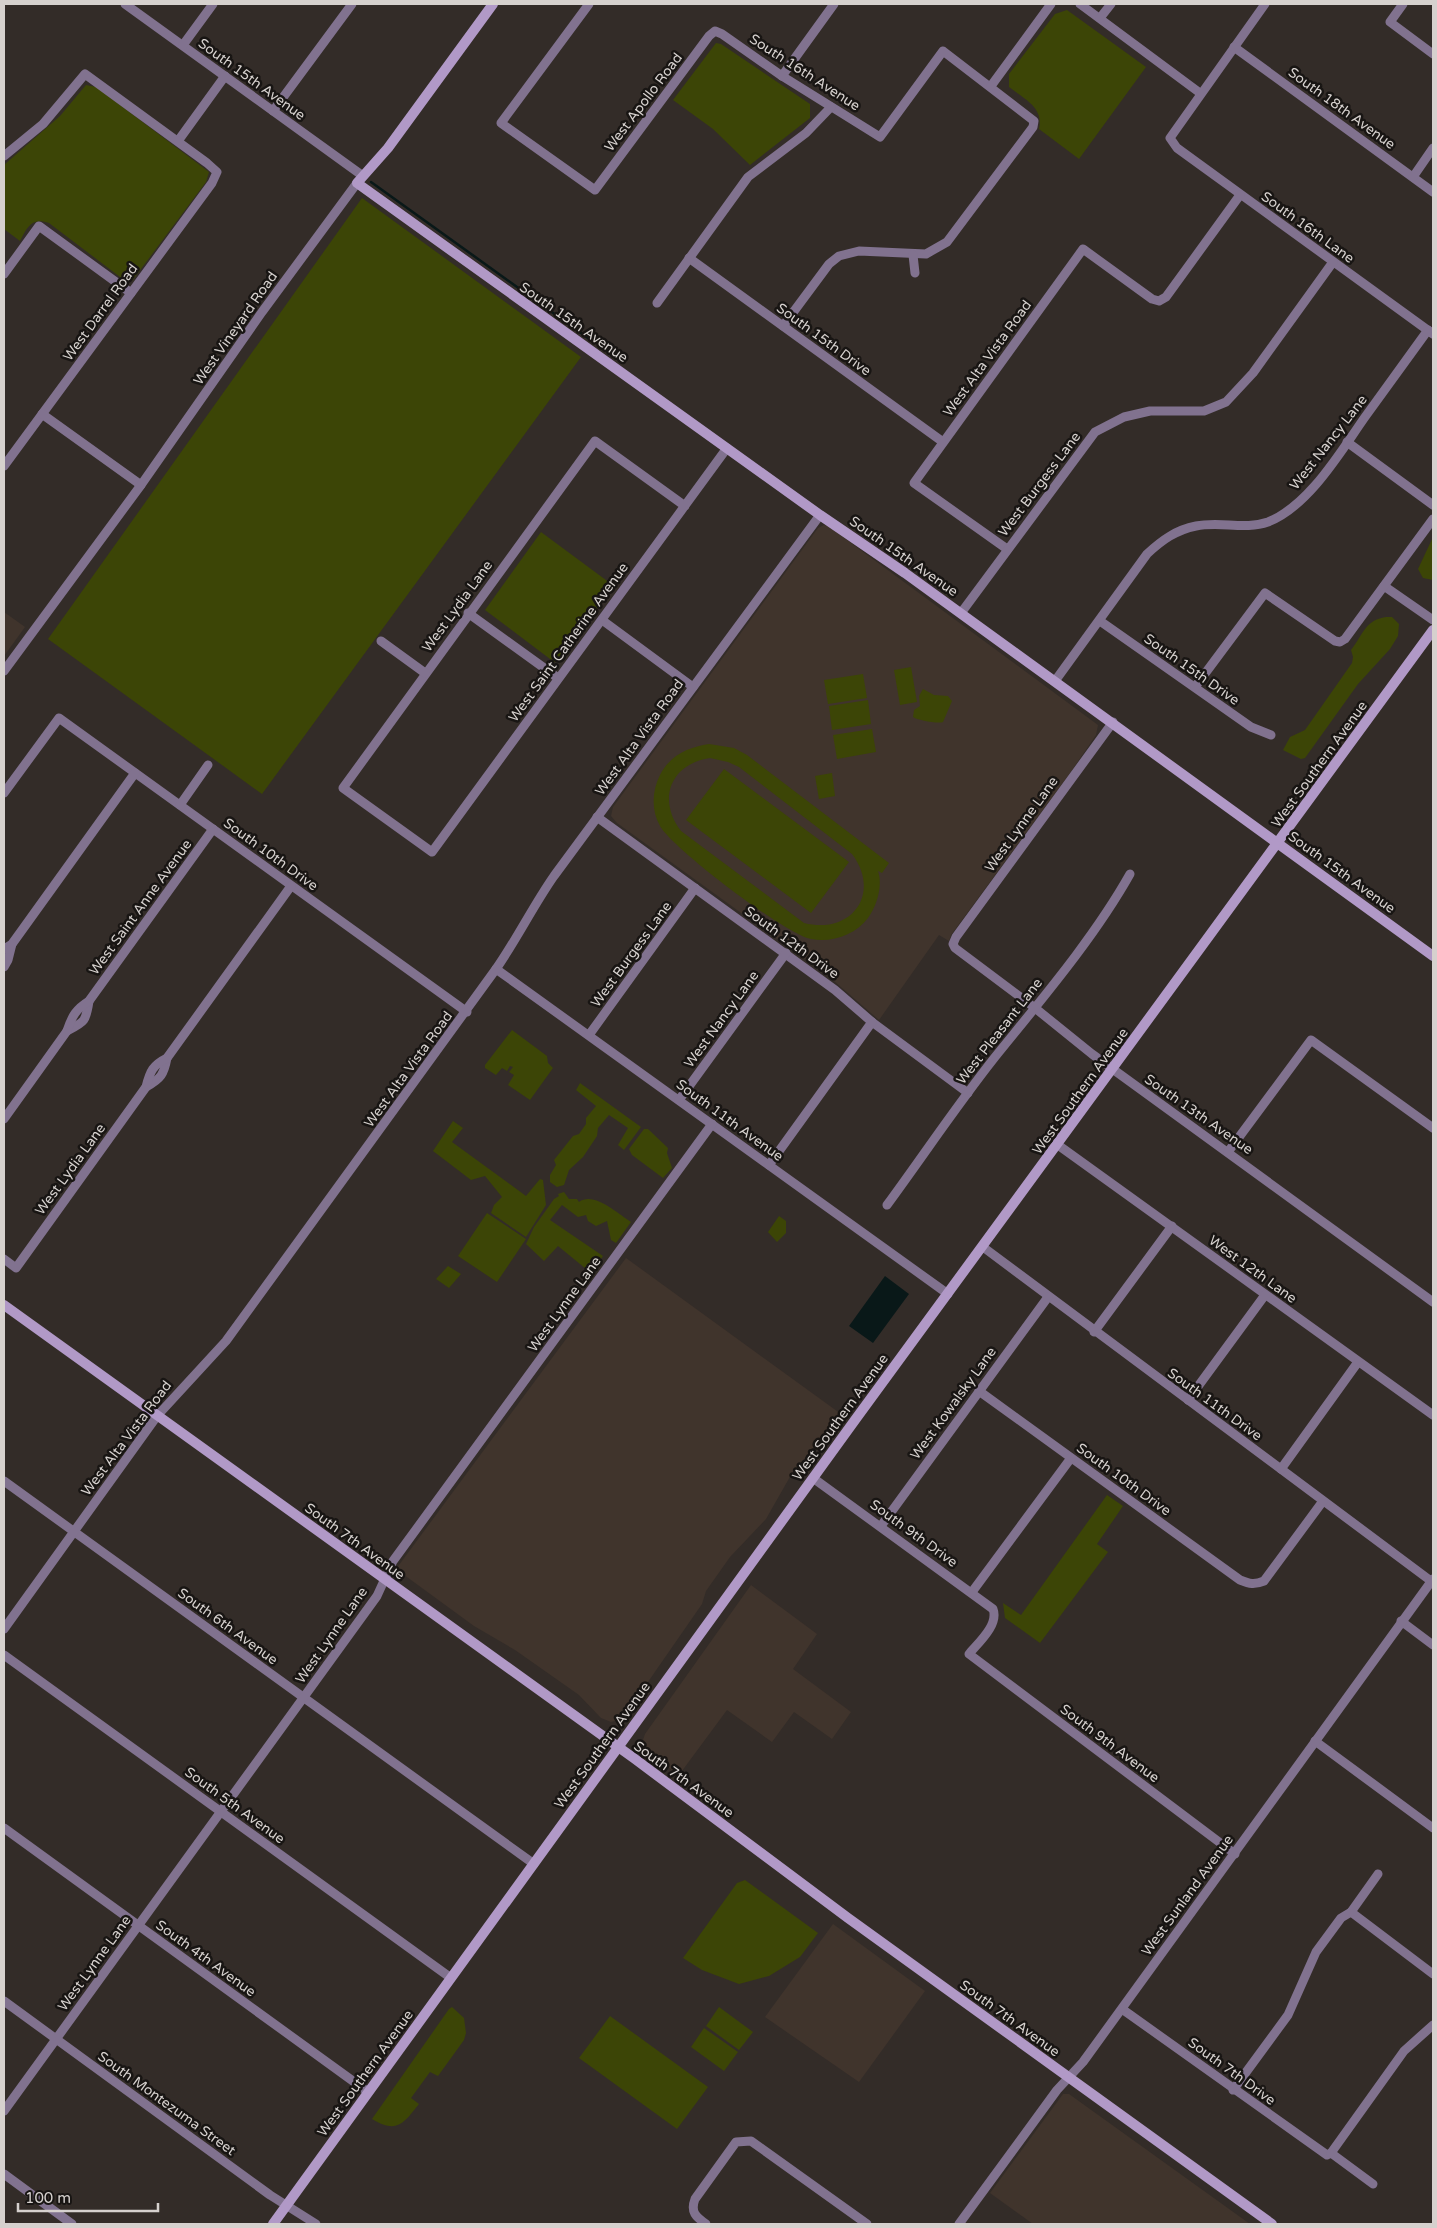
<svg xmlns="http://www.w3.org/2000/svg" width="1437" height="2228" viewBox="0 0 1437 2228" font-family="'Varela Round',sans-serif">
<rect width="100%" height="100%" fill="#332c28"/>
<!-- built -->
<g fill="#40342c">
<path d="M824,525L828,526L1098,725L1096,735L1070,773L951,935L949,941L939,935L879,1020L827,975L617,823L611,816L613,807L818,528Z"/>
<path d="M4,612L25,627L4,656Z"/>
<path d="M626,1258L841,1414L791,1475L766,1519L730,1557L706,1591L702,1604L623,1718L611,1722L601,1718L579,1695L515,1650L474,1626L396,1569Z"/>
<path d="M751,1585L817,1634L793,1669L851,1712L832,1739L794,1712L772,1742L727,1710L679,1775L647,1752L643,1740L645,1734Z"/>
<path d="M833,1924L925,1991L859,2082L765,2017Z"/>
<path d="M1063,2094H1069L1250,2224H1033L990,2193Z"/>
</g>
<!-- green -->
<g fill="#3c4506" fill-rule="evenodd">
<path d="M1067,10L1146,67L1079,159L1039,129C1044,107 1024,99 1009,87V74L1055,14Z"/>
<path d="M716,43L721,44L810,104V118L750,165L713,129L673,100Z"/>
<path d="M86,85L96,87L209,172L206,182L132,281L124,280L49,223C31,217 27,228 20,241L4,229V165L60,116Z"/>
<path d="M362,198L581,357L262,794L48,639Z"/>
<path d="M541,532L614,586L557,662H554L485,610Z"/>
<path d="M1433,537V580L1423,578L1418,569Z"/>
<path d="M1386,617H1392L1399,624L1398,636L1390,649L1358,684L1305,758L1301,759L1283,750L1290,737L1305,730L1352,663L1353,657L1351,650C1363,635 1365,620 1386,617Z"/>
<path d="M911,667L917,702L900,705L894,670Z"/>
<path d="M863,674L867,698L828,704L824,680Z"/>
<path d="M923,689L934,695L948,696L952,701L943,722C938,724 917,720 913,717L914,710L920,706L919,696Z"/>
<path d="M868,700L871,724L832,730L829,706Z"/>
<path d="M872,729L876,752L837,759L833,735Z"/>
<path d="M709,744L734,748L747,755L889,863L882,873L878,871C883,885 877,906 868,918C855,935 832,943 811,939C786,935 672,848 660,826C651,810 652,791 660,775C670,755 689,747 709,744ZM710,758L728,762L739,767L852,854C882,894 851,935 804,923L681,831C657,800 670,764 710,758Z"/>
<path d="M724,769L849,862L811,913L686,820Z"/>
<path d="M832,773L835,796L819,799L815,776Z"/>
<path d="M512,1030L547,1056L548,1063L553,1068L530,1100L508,1085L514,1075L509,1072L513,1067L510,1066L507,1071L502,1068L496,1075L485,1068V1065Z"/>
<path d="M580,1083L641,1127L624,1150L618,1145L628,1128L609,1115L598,1128L597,1136L583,1157L569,1170L564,1185L557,1187L550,1182V1175L556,1165L554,1160L573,1136L579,1134L586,1124V1118L596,1106L576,1090Z"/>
<path d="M453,1121L463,1128L452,1142L526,1196L540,1179L543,1180L546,1205L526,1237L491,1213L494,1205L502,1197L485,1176L471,1180L433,1151Z"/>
<path d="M644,1129H648L668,1148L667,1153L672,1168L663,1178L632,1155L629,1149Z"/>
<path d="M564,1192L569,1199H577L579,1202C594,1191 618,1214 631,1222L616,1243L611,1240L607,1221L596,1226L588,1221L586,1215L578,1217L562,1205L550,1220L603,1256L591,1273L558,1246L544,1261L526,1244L534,1227L554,1199L559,1196L558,1194Z"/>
<path d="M487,1213L526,1239L497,1282L458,1256Z"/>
<path d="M779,1216L786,1221V1233L777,1242L768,1232Z"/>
<path d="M448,1266L461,1274L449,1288L436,1279Z"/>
<path d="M1107,1495L1123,1506L1097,1544L1108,1552L1040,1643L1005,1618L1003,1603L1021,1615Z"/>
<path d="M745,1880L818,1933L800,1957L769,1976L739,1984L702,1970L683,1958L737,1883Z"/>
<path d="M452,2007L464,2018L466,2033L464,2040L438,2076L430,2072L411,2098L419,2104C403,2124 397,2134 372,2119L449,2009Z"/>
<path d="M719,2007L753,2032L739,2050L706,2026Z"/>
<path d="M610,2016L708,2087L677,2129L579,2058Z"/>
<path d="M704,2028L738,2052L724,2071L691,2047Z"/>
</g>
<!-- water -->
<path fill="#091818" d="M885,1276L909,1294L873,1343L849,1326Z"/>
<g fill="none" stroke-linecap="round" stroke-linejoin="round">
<!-- stream -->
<path stroke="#091818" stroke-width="2.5" d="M371,182L588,338"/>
<!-- street -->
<g stroke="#81728f" stroke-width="9">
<path d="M125,4L363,176"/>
<path d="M589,4L501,123L595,190L709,36L715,31L722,34L782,76L880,137L943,51L1034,121L1033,127L947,242L926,254L859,251L839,256L829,264L783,326"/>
<path d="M1080,4L1200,93"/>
<path d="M1265,4L1170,138L1177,148L1433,334"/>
<path d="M1403,4L1390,22L1433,54"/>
<path d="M1100,18L1111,4"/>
<path d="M183,45L213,4"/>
<path d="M1234,47L1433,192"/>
<path d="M782,76L834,4"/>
<path d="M991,86L1051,4"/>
<path d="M273,111L352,4"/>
<path d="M178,141L225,76"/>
<path d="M4,156L43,124L85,74L207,163L217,172L212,183L4,466"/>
<path d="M1413,177L1433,148"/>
<path d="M913,255L915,273"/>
<path d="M689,258L943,442"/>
<path d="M4,274L39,226L131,293"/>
<path d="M657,303L748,177L806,133L831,107"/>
<path d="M42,414L141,485"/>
<path d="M1347,442L1433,505"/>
<path d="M685,506L595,441L343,788L432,852L727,448"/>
<path d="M1007,549L914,483L1083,249L1152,299L1159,301L1166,297L1240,195"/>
<path d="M1384,586L1433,620"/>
<path d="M468,613L558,678"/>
<path d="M961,613L1095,432L1124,417L1150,411H1204L1226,402L1253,373L1333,262"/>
<path d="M602,620L693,687"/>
<path d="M1100,621L1251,727L1271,735"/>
<path d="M381,641L425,673"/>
<path d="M4,671L141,485L262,312L357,183"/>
<path d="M1055,681L1147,554C1162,540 1176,530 1196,526C1220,521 1245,530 1268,522C1309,506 1341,451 1365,417C1386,388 1407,359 1428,330"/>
<path d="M1195,687L1265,593L1335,641L1340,642L1345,639L1433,519"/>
<path d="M1113,722L956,937L953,944L955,948L1035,1008L1092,1054L1433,1302"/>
<path d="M4,793L59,718L467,1012"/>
<path d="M180,805L208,765"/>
<path d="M597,817L835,990L872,1022L968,1093"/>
<path d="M4,949L12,944L135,773"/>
<path d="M4,967L8,960L12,944"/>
<path d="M496,969L948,1294"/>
<path d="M67,1031C85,1022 86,1021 89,1001"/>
<path d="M589,1035L695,888"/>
<path d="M146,1087C161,1079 164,1074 167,1058"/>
<path d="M679,1100L786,953"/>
<path d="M4,1119L67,1031C72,1016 76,1009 89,1001L213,829"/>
<path d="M1058,1145L1433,1415"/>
<path d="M1228,1152L1311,1040L1433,1128"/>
<path d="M769,1165L872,1022"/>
<path d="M887,1205C923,1156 957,1105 995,1057C1041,1000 1094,938 1130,874"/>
<path d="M983,1247L1431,1581"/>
<path d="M4,1259L16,1268L146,1087C150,1071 153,1065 167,1058L291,886"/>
<path d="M1094,1332L1172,1226"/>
<path d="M979,1391L1240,1580C1250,1584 1254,1585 1264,1581L1323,1501"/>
<path d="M1188,1400L1265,1295"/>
<path d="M1281,1469L1358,1362"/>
<path d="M813,1478L993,1609C999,1625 978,1643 969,1654L1235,1854"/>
<path d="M4,1481L534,1864"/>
<path d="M881,1526L1048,1297"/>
<path d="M972,1592L1071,1458"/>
<path d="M1401,1621L1433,1645"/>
<path d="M4,1629L157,1416L226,1341L496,969C517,939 533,906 554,876L820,515"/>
<path d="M4,1655L451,1978"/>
<path d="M1315,1741L1433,1828"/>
<path d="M4,1828L368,2092"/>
<path d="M1351,1912L1433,1974"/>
<path d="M4,2001L270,2195L316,2224"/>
<path d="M1122,2009L1327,2155L1331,2153L1404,2051L1433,2025"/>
<path d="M1233,2090L1288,2015L1316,1952L1341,1918L1351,1912L1378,1874"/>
<path d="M4,2111L377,1596L393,1561L712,1124"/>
<path d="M1331,2153L1373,2184"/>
<path d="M4,2174L72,2224"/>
<path d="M706,2224C696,2217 690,2212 695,2199L736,2142L751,2141L867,2224"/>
<path d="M959,2224L1057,2090L1083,2062L1433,1579"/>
</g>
<!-- secondary -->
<g stroke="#b199c7" stroke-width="10">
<path d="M493,4L388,148L357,183L820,515L905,573L1433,956"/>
<path d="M4,1305L635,1759L848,1918L1272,2224"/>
<path d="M273,2224L855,1420L1433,630"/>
</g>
</g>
<g text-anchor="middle" stroke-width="5" stroke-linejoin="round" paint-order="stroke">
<!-- street labels -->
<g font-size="14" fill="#d6d1ce" stroke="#181513">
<text transform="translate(805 72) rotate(33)" y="5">South 16th Avenue</text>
<text transform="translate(252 79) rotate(36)" y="5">South 15th Avenue</text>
<text transform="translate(643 102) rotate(-53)" y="5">West Apollo Road</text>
<text transform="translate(1342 108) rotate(36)" y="5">South 18th Avenue</text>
<text transform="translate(1308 227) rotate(36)" y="5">South 16th Lane</text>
<text transform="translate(100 312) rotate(-54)" y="5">West Darrel Road</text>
<text transform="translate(574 322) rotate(35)" y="5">South 15th Avenue</text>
<text transform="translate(235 328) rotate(-55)" y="5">West Vineyard Road</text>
<text transform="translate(824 339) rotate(36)" y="5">South 15th Drive</text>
<text transform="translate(987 358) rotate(-54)" y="5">West Alta Vista Road</text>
<text transform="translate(1328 442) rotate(-52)" y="5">West Nancy Lane</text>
<text transform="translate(1039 484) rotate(-53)" y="5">West Burgess Lane</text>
<text transform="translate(904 556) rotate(35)" y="5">South 15th Avenue</text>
<text transform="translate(457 606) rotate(-54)" y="5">West Lydia Lane</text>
<text transform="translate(568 642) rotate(-54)" y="5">West Saint Catherine Avenue</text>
<text transform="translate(1192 669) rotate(35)" y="5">South 15th Drive</text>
<text transform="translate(639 737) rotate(-54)" y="5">West Alta Vista Road</text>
<text transform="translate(1319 764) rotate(-54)" y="5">West Southern Avenue</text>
<text transform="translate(1021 824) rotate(-54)" y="5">West Lynne Lane</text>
<text transform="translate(271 854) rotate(36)" y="5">South 10th Drive</text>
<text transform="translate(1342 872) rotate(36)" y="5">South 15th Avenue</text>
<text transform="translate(140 907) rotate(-54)" y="5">West Saint Anne Avenue</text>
<text transform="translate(792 942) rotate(36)" y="5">South 12th Drive</text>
<text transform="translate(631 954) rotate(-54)" y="5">West Burgess Lane</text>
<text transform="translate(721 1019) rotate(-54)" y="5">West Nancy Lane</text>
<text transform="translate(999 1031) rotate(-52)" y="5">West Pleasant Lane</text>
<text transform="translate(408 1069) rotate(-54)" y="5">West Alta Vista Road</text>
<text transform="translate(1080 1091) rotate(-54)" y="5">West Southern Avenue</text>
<text transform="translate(1199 1114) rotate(35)" y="5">South 13th Avenue</text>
<text transform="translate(730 1120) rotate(36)" y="5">South 11th Avenue</text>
<text transform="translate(70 1169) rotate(-54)" y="5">West Lydia Lane</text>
<text transform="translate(1253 1269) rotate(36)" y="5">West 12th Lane</text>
<text transform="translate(564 1304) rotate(-54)" y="5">West Lynne Lane</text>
<text transform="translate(953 1403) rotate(-54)" y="5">West Kowalsky Lane</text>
<text transform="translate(1215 1404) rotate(36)" y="5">South 11th Drive</text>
<text transform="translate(840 1417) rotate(-54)" y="5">West Southern Avenue</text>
<text transform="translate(126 1438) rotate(-53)" y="5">West Alta Vista Road</text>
<text transform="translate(1124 1479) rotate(36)" y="5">South 10th Drive</text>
<text transform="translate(914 1533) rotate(36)" y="5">South 9th Drive</text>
<text transform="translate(355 1541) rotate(36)" y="5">South 7th Avenue</text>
<text transform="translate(228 1626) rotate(36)" y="5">South 6th Avenue</text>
<text transform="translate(331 1635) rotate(-55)" y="5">West Lynne Lane</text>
<text transform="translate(1110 1743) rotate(37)" y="5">South 9th Avenue</text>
<text transform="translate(602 1745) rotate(-54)" y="5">West Southern Avenue</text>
<text transform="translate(684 1779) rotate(36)" y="5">South 7th Avenue</text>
<text transform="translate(235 1805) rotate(36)" y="5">South 5th Avenue</text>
<text transform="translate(1187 1895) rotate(-54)" y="5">West Sunland Avenue</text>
<text transform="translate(206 1958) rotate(36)" y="5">South 4th Avenue</text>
<text transform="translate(94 1963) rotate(-54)" y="5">West Lynne Lane</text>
<text transform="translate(1010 2018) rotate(36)" y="5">South 7th Avenue</text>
<text transform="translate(1232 2071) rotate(36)" y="5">South 7th Drive</text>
<text transform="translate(365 2073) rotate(-54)" y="5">West Southern Avenue</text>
<text transform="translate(167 2103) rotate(36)" y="5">South Montezuma Street</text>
</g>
</g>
<!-- border -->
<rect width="1437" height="2228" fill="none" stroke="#d6d1ce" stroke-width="10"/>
<!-- scale -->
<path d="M18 2203v8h140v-8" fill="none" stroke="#d6d1ce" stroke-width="2.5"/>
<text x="25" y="2203" font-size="15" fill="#d6d1ce" stroke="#181513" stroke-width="4" paint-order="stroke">100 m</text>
</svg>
